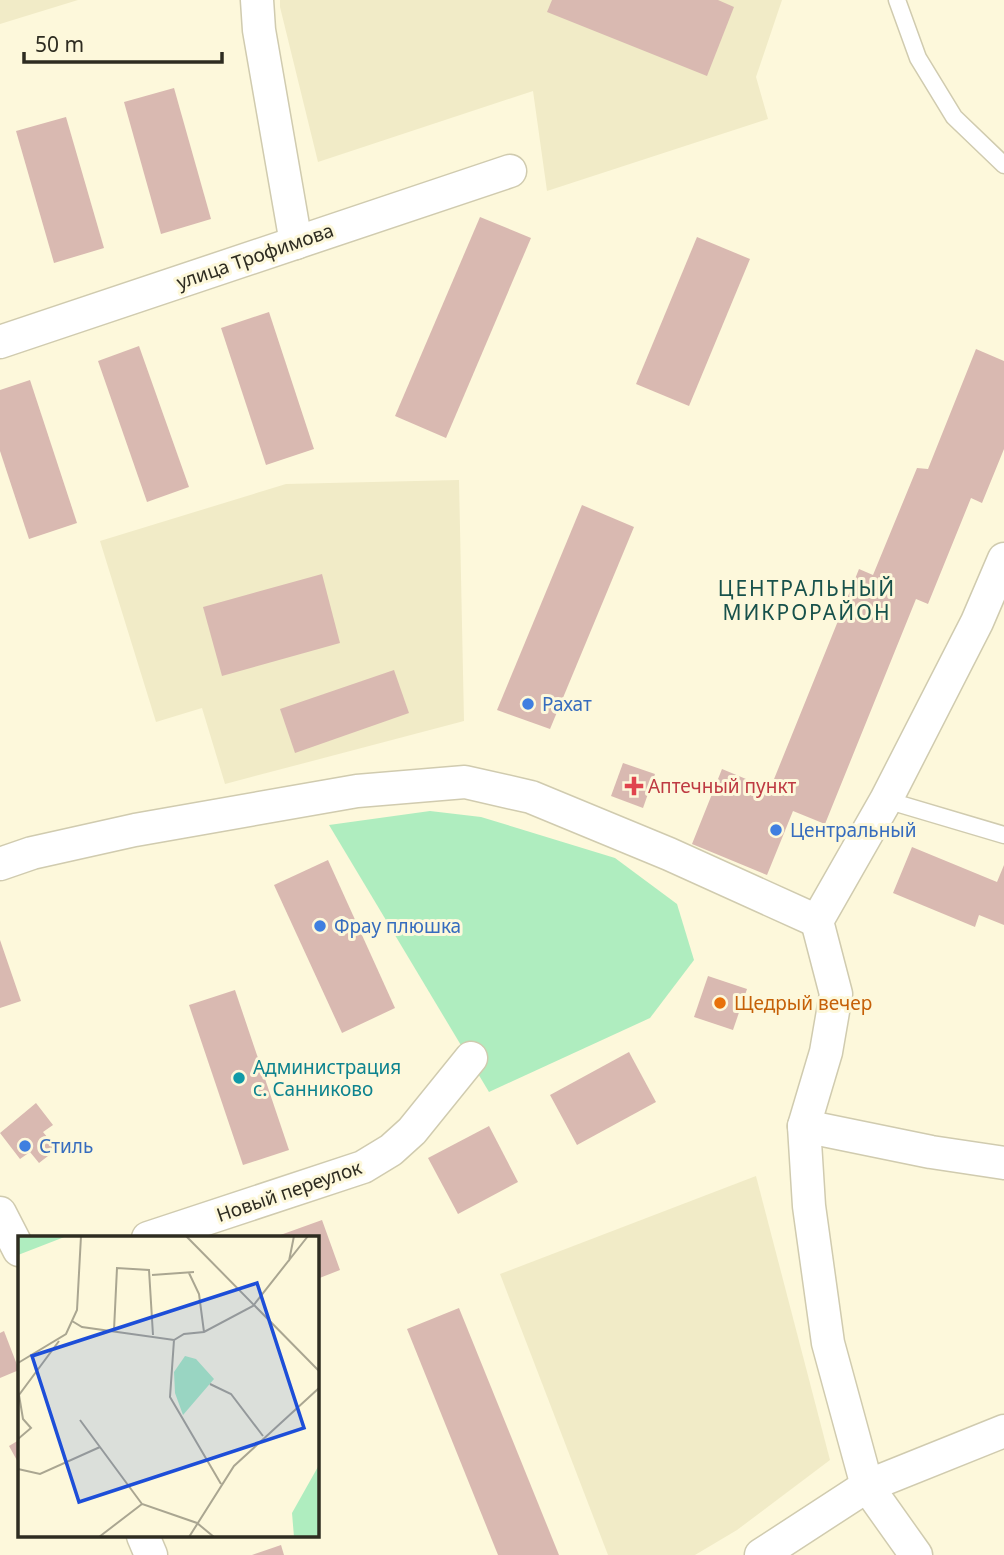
<svg xmlns="http://www.w3.org/2000/svg" width="1004" height="1555" viewBox="0 0 1004 1555" font-family="'Noto Sans',sans-serif">
<rect width="100%" height="100%" fill="#fdf8db"/>
<!-- built -->
<g fill="#f1ebc7">
<path d="M0,0H78L0,24Z"/>
<path d="M280,0H782L756,77L768,119L547,191L533,91L318,162L280,7Z"/>
<path d="M459,480L464,721L225,784L202,708L156,722L100,541L286,484Z"/>
<path d="M756,1176L830,1460L737,1530L695,1555H608L500,1274Z"/>
</g>
<!-- green -->
<path fill="#afedbf" d="M430,811L481,817L615,858L677,904L694,960L650,1018L489,1092L329,825Z"/>
<!-- building -->
<g fill="#d9b9b1">
<path d="M552,0H718L734,7L707,76L547,12Z"/>
<path d="M174,88L211,219L161,234L124,102Z"/>
<path d="M66,117L104,248L54,263L16,131Z"/>
<path d="M480,217L531,238L446,438L395,416Z"/>
<path d="M697,237L750,259L689,406L636,384Z"/>
<path d="M269,312L314,449L266,465L221,328Z"/>
<path d="M139,346L189,487L147,502L98,361Z"/>
<path d="M976,349L1004,361V449L982,503L971,498L928,604L916,599L825,824L793,811L767,875L692,844L722,769L770,789L859,569L873,575L917,468L928,469Z"/>
<path d="M30,380L77,523L29,539L0,451V390Z"/>
<path d="M582,505L634,527L550,729L497,710Z"/>
<path d="M322,574L340,643L222,676L203,607Z"/>
<path d="M394,670L409,713L295,753L280,709Z"/>
<path d="M623,763L655,774L643,808L611,796Z"/>
<path d="M912,847L997,882L1004,865V925L979,915L975,927L893,893Z"/>
<path d="M328,860L395,1008L342,1033L274,885Z"/>
<path d="M0,940L21,1001L0,1008Z"/>
<path d="M708,976L747,989L733,1030L694,1017Z"/>
<path d="M235,990L289,1150L243,1165L189,1005Z"/>
<path d="M629,1052L656,1102L577,1145L550,1095Z"/>
<path d="M36,1103L53,1125L43,1132L57,1149L39,1163L30,1152L20,1159L0,1133Z"/>
<path d="M489,1126L518,1182L458,1214L428,1158Z"/>
<path d="M322,1220L340,1270L317,1279V1238H272Z"/>
<path d="M459,1308L559,1555H498L407,1329Z"/>
<path d="M4,1331L19,1370L0,1378V1333Z"/>
<path d="M19,1440V1464L9,1446Z"/>
<path d="M281,1545L284,1555H252Z"/>
</g>
<g fill="none" stroke-linecap="round" stroke-linejoin="round">
<defs>
<g id="lane">
<path d="M897,0L918,58L954,117L1004,165"/>
<path d="M886,800L1004,835"/>
</g>
<g id="street">
<path d="M257,0L259,30L296,243"/>
<path d="M0,342L510,171"/>
<path d="M0,864L32,853L135,830L357,791L465,782L531,797L669,854L817,921"/>
<path d="M804,1126L931,1152L1004,1163"/>
<path d="M0,1213L19,1250"/>
<path d="M148,1238L363,1167L391,1150L412,1131L471,1058"/>
<path d="M143,1536L151,1555"/>
<path d="M761,1555L867,1486L1004,1431"/>
<path d="M916,1555L867,1486L828,1343L809,1206L804,1126L826,1052L836,994L817,921L886,800L977,622L1004,559"/>
</g>
</defs>
<!-- lane casing -->
<use href="#lane" stroke="#d0cbaf" stroke-width="19"/>
<!-- street casing -->
<use href="#street" stroke="#d0cbaf" stroke-width="35"/>
<!-- lane -->
<use href="#lane" stroke="#fff" stroke-width="16"/>
<!-- street -->
<use href="#street" stroke="#fff" stroke-width="32"/>
</g>
<!-- markers -->
<g fill="#3f7fe0" stroke="#fdf8db" stroke-width="2.5">
<circle cx="528" cy="704" r="7"/>
<circle cx="776" cy="830" r="7"/>
<circle cx="320" cy="926" r="7"/>
<circle cx="25" cy="1146" r="7"/>
</g>
<path fill="#e0444e" stroke="#fdf8db" stroke-width="2.5" d="M630.5 775.5h7v7h7v7h-7v7h-7v-7h-7v-7h7z"/>
<circle fill="#e8710a" stroke="#fdf8db" stroke-width="2.5" cx="720" cy="1003" r="7"/>
<circle fill="#0f9aa8" stroke="#fdf8db" stroke-width="2.5" cx="239" cy="1078" r="7"/>
<g text-anchor="middle" stroke-width="6" stroke-linejoin="round" paint-order="stroke">
<!-- street labels -->
<g font-size="19" fill="#2e2c21" stroke="#fdf8db">
<text transform="translate(255 256) rotate(-19)" y="7">улица Трофимова</text>
<text transform="translate(289 1191) rotate(-19)" y="7">Новый переулок</text>
</g>
<!-- shop labels -->
<g font-size="19" fill="#366cbe" stroke="#fdf8db" text-anchor="start">
<text x="542" y="711">Рахат</text>
<text x="790" y="837">Центральный</text>
<text x="334" y="933">Фрау плюшка</text>
<text x="39" y="1153">Стиль</text>
</g>
<!-- health labels -->
<g font-size="19" fill="#be3a42" stroke="#fdf8db" text-anchor="start">
<text x="648" y="793">Аптечный пункт</text>
</g>
<!-- food labels -->
<g font-size="19" fill="#c56008" stroke="#fdf8db" text-anchor="start">
<text x="734" y="1010">Щедрый вечер</text>
</g>
<!-- culture labels -->
<g font-size="19" fill="#0d838f" stroke="#fdf8db" text-anchor="start">
<text x="253" y="1074">Администрация<tspan x="253" dy="22">с. Санниково</tspan></text>
</g>
<!-- neighbourhood labels -->
<g font-size="21" letter-spacing="2" fill="#17514b" stroke="#fdf8db">
<text x="807" y="596">ЦЕНТРАЛЬНЫЙ<tspan x="807" dy="24">МИКРОРАЙОН</tspan></text>
</g>
</g>
<!-- overview -->
<g transform="translate(18 1236)">
<rect width="301" height="301" fill="#fdf8db"/>
<path d="M0,0H49L0,19ZM167,120L178,123L196,143L165,179L157,157L156,136ZM301,229V301H276L274,277Z" fill="#afedbf"/>
<path fill="none" stroke="#aaa691" stroke-width="2" d="M168,0L301,135M271,25L276,0M171,37L181,58L186,96M134,39L176,36M54,85L64,91L156,104L166,98L186,96L235,70L290,0M96,94L99,32L131,34L135,99M156,104L152,161L203,248M0,127L48,98L59,74L63,0M192,148L213,158L245,200M62,184L124,268L179,287L196,301M0,203L13,192L5,183L1,159L41,105M0,233L22,238L82,211M81,301L124,268M171,301L216,230L301,152"/>
<path fill="#1d4ed8" fill-opacity="0.15" stroke="#1d4ed8" stroke-width="3.5" d="M239,47L286,192L61,266L14,120Z"/>
<rect width="301" height="301" fill="none" stroke="#2e2c21" stroke-width="3.5"/>
</g>
<!-- scale -->
<path d="M24 52v10h198v-10" fill="none" stroke="#2e2c21" stroke-width="3.5"/>
<text x="35" y="52" font-size="21" fill="#2e2c21" stroke="#fdf8db" stroke-width="5" paint-order="stroke">50 m</text>
</svg>
